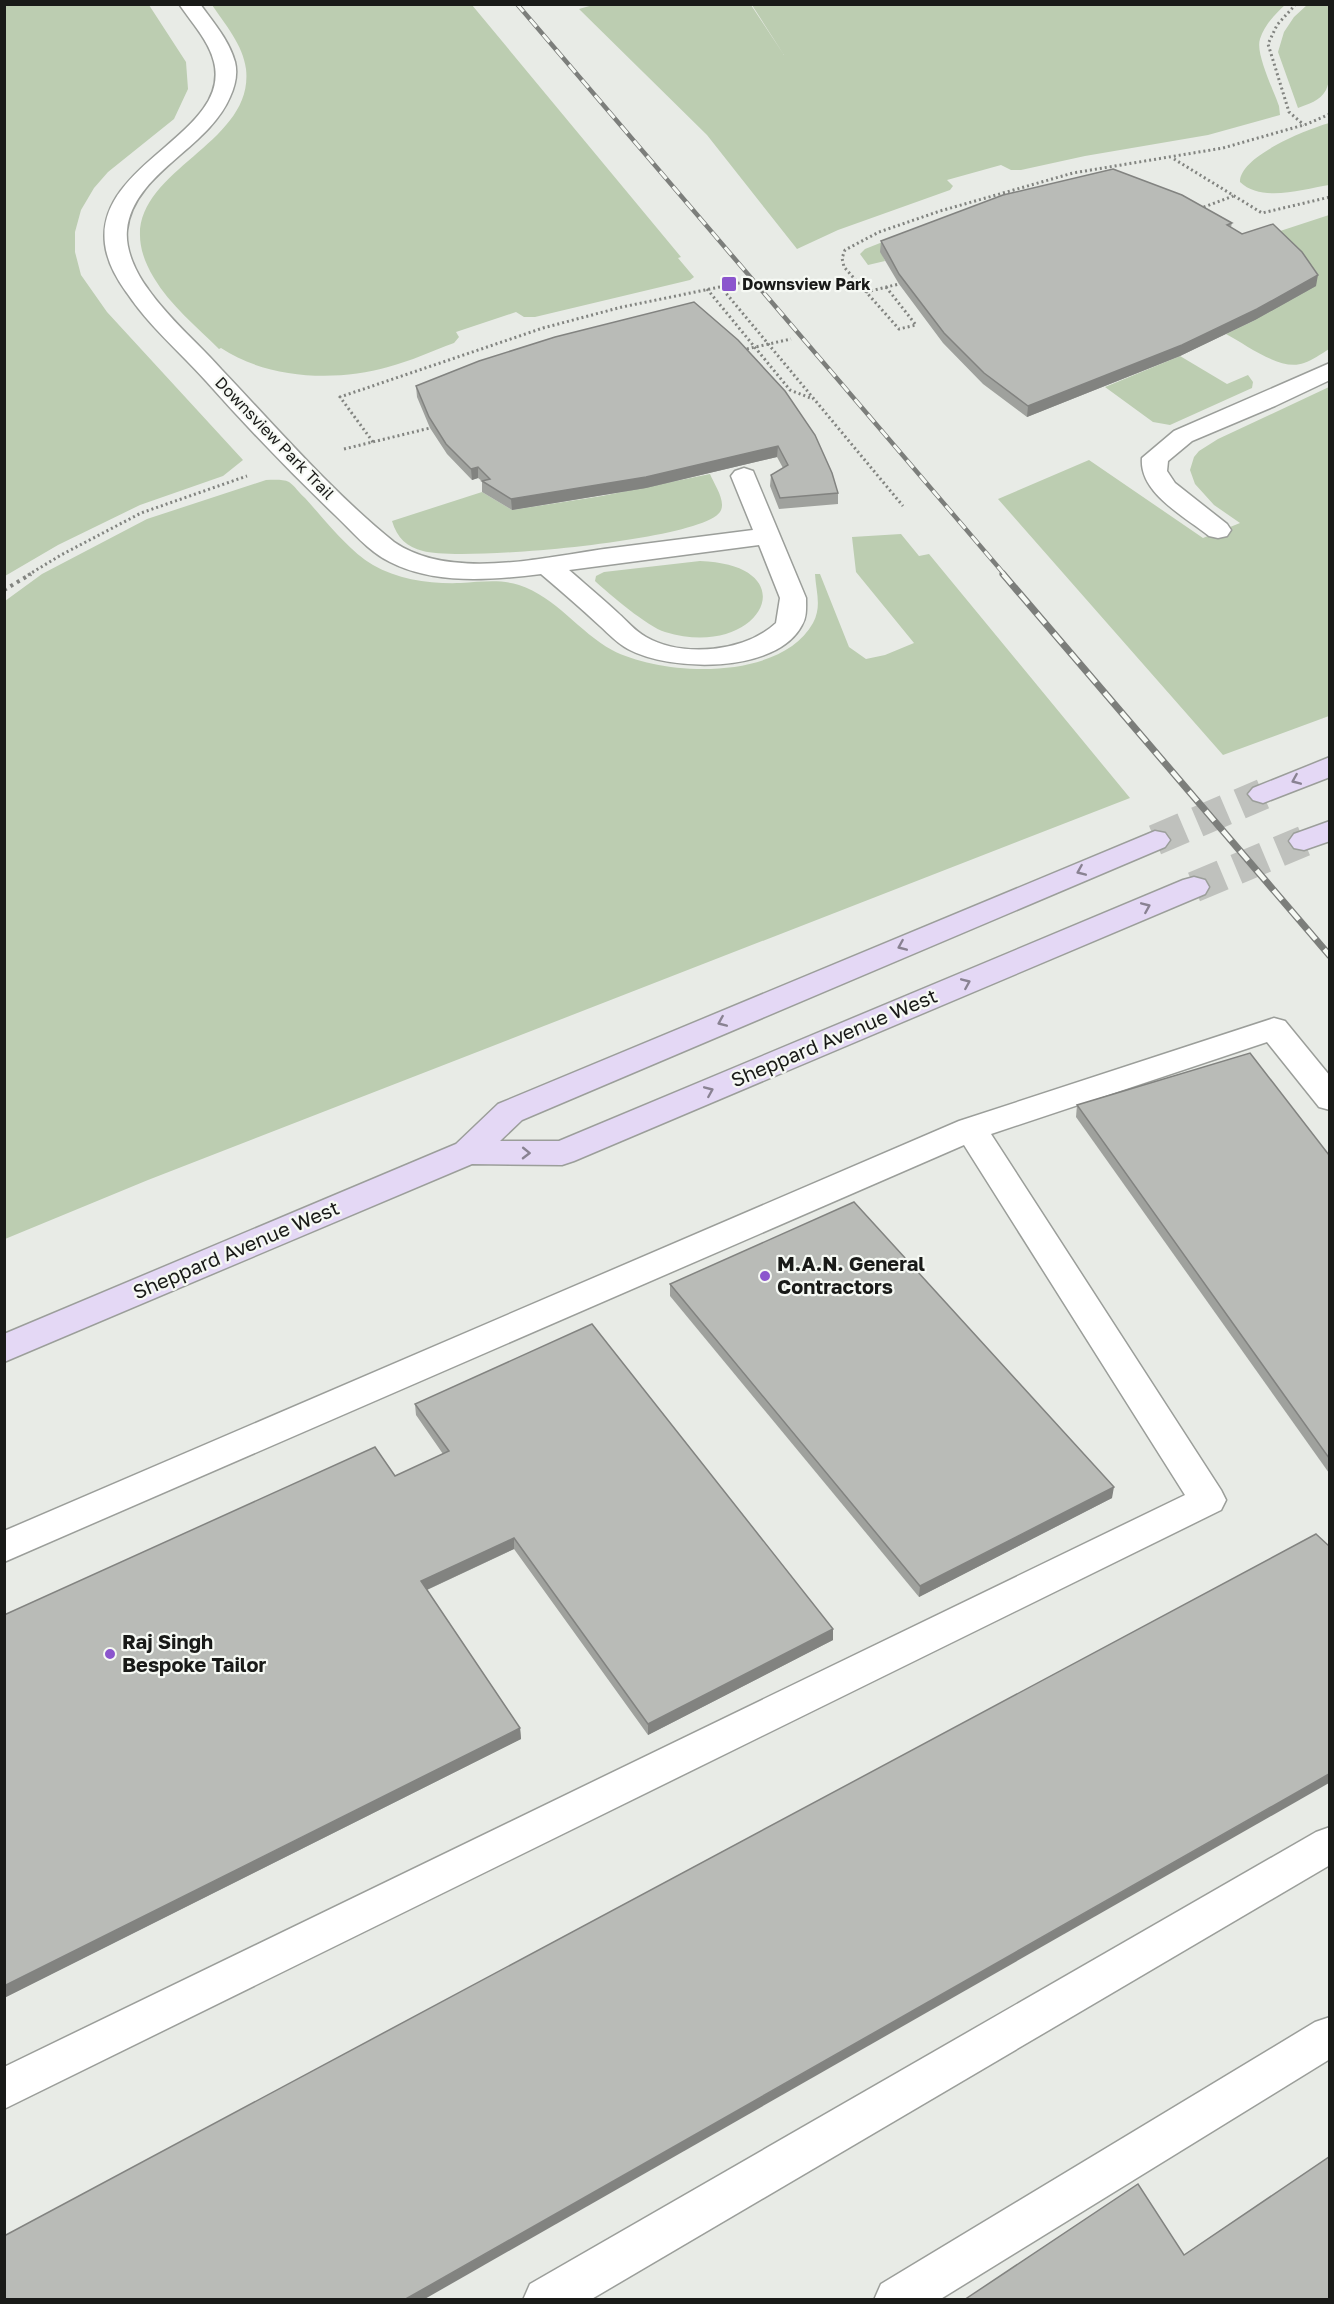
<svg xmlns="http://www.w3.org/2000/svg" width="1334" height="2304" viewBox="0 0 1334 2304" font-family="'Golos Text',sans-serif">
<rect width="100%" height="100%" fill="#e8ebe6"/>
<!-- green -->
<g fill="#bccdb1">
<path d="M5,4L149,5L186,62L188,89L174,119L108,172L94,188L81,210L75,232V252L81,275L107,312L243,460L223,476L140,505L58,545L5,576Z"/>
<path d="M212,5H472L681,257L678,258L694,277L690,280L535,317H524L516,312L456,332L459,337L454,343C432,351 411,361 388,367C336,382 267,379 221,348L219,349C197,327 170,305 154,278C92,176 256,156 246,69C243,45 225,24 212,5Z"/>
<path d="M593,5H751L784,55L752,5H1285C1275,14 1264,26 1260,39C1255,53 1274,91 1279,106L1280,115L1208,135L1085,156L1021,170H1011L1001,165L947,180L953,186L950,190L838,230L797,249L707,135L579,9Z"/>
<path d="M1307,5H1329C1330,24 1334,75 1326,90C1320,101 1308,104 1298,108L1278,52L1284,32L1294,17Z"/>
<path d="M1329,123V185C1303,189 1262,203 1240,182C1239,156 1308,129 1329,123Z"/>
<path d="M1329,215V349C1321,354 1313,360 1304,363C1281,372 1247,345 1226,334L1255,320L1271,234Z"/>
<path d="M928,224L881,251L885,261L868,265L860,254L865,249Z"/>
<path d="M1180,356L1227,384L1248,375L1253,382L1252,388L1170,425L1153,422L1105,387Z"/>
<path d="M1329,387V716L1223,755L998,499L1089,460L1203,538L1240,523L1214,505L1195,484L1190,470L1194,457L1199,451L1218,439Z"/>
<path d="M710,474C714,484 727,502 720,512C700,541 461,562 423,551C407,547 397,538 392,521L482,492L512,510L602,496Z"/>
<path d="M266,480C273,480 283,479 289,482C294,485 300,494 305,498C324,519 349,551 373,565C399,580 431,584 461,583C480,582 501,579 519,585C556,597 579,632 612,650C663,677 781,681 813,623C822,606 816,592 815,574H820L849,647L866,659L885,655L914,643L856,572L852,537L901,534L919,556L929,554L1130,798L148,1180L5,1239V601L42,574L147,519Z"/>
<path d="M700,561C810,565 761,661 665,632C648,627 609,594 595,581L596,576L604,572Z"/>
</g>
<g fill="none" stroke-linecap="round" stroke-linejoin="round">
<!-- secondary-tunnel -->
<g stroke="#bfc1bd" stroke-width="31" stroke-dasharray="31 15" stroke-linecap="butt">
<path d="M1155,840L1263,794"/>
<path d="M1194,887L1304,841"/>
</g>
<defs>
<g id="lane">
<path d="M179,4H200C213,22 229,40 235,62C238,74 235,86 230,97C208,149 133,173 127,230C125,250 136,273 148,289C169,319 197,342 221,369C276,427 332,492 394,542C452,582 548,556 612,548C659,542 706,536 753,530L731,476L735,471L744,468L753,471L806,598C806,607 807,617 802,625C777,674 670,672 628,649C617,643 609,634 600,626C581,608 561,591 541,574C492,580 435,585 390,562C368,551 352,531 335,515C290,472 247,427 206,381C179,351 149,326 127,293C116,278 107,261 105,244C95,163 232,133 214,62C209,41 192,23 179,4ZM759,545L780,598L776,623C745,652 683,658 646,637C635,631 627,621 618,613C602,598 585,584 569,570Z"/>
<path d="M1330,363V380L1275,406L1192,441L1168,461L1167,471L1175,483L1227,524L1231,530L1227,536L1218,538L1209,536C1184,516 1139,493 1142,458L1174,431Z"/>
<path d="M1274,1018L1285,1021L1330,1076V1110L1319,1107L1267,1042L991,1134L1221,1490L1226,1500L1221,1510L4,2109V2067L1185,1495L964,1145L4,1562V1531L959,1121Z"/>
<path d="M1330,1827V1865L590,2300H523L530,2284L1316,1832Z"/>
<path d="M1330,2017V2059L939,2300H874L881,2284L1315,2022Z"/>
</g>
<g id="secondary">
<path d="M1330,757V777L1263,803L1253,800L1248,794L1253,788Z"/>
<path d="M1330,821V841L1304,850L1294,848L1289,841L1294,834Z"/>
<path d="M1155,831L1165,833L1170,840L1165,847L522,1120L500,1141H559L1183,880L1194,877L1205,880L1209,887L1205,894L574,1161L562,1165L472,1164L4,1362V1334L456,1144L498,1104Z"/>
</g>
</defs>
<!-- lane casing -->
<use href="#lane" stroke="#9b9e9a" stroke-width="3"/>
<!-- secondary casing -->
<use href="#secondary" stroke="#9b9e9a" stroke-width="3"/>
<!-- path-far1 -->
<g stroke="#828480" stroke-width="3" stroke-dasharray="2 3" stroke-linecap="butt">
<path d="M1296,4L1277,25L1268,44L1289,112L1304,125"/>
<path d="M1174,159L1262,213L1330,197"/>
<path d="M1199,209L1233,196"/>
<path d="M720,286L903,506"/>
<path d="M886,287L916,325L899,329L844,267L842,258L845,250L879,232L940,211L1073,173L1223,148L1307,124L1330,114"/>
<path d="M707,289L790,390L813,399"/>
<path d="M866,292L899,284"/>
<path d="M742,350L791,339"/>
<path d="M373,442L340,397L543,328L622,307L744,282"/>
<path d="M344,449L430,428"/>
<path d="M28,575L61,555L141,513L247,476"/>
</g>
<!-- path -->
<path stroke="#828480" stroke-width="4" stroke-dasharray="3 4.5" stroke-linecap="butt" d="M4,590L31,574"/>
<!-- lane -->
<use href="#lane" fill="#fff" fill-rule="evenodd"/>
<!-- secondary -->
<use href="#secondary" fill="#e4d8f5" fill-rule="evenodd"/>
<defs>
<path id="rail-far1" d="M517,4L1005,575"/>
<path id="rail" d="M1003,574L1330,956"/>
</defs>
<!-- rail-far1 casing -->
<use href="#rail-far1" stroke="#7c7e7b" stroke-width="4.5"/>
<!-- rail casing -->
<use href="#rail" stroke="#7c7e7b" stroke-width="7"/>
<!-- rail-far1 -->
<use href="#rail-far1" stroke="#f6f9f4" stroke-width="3" stroke-dasharray="10" stroke-linecap="butt"/>
<!-- rail -->
<use href="#rail" stroke="#f6f9f4" stroke-width="4.5" stroke-dasharray="13" stroke-linecap="butt"/>
</g>
<!-- wall -->
<g fill="#9fa19d">
<path d="M1232,223L1231,227L1316,286L1255,320L1180,356L1027,417L983,384L943,343L899,284L880,252L881,241Z"/>
<path d="M694,302L838,493V504L779,509L770,486L771,475L783,468L777,457L646,488L512,510L482,492V481L478,478L472,480L447,454L430,428L417,397L416,386Z"/>
<path d="M1077,1105L1329,1155V1473L1076,1117Z"/>
<path d="M670,1284L1112,1498L919,1597L670,1296Z"/>
<path d="M415,1404L833,1640L648,1735L514,1549L427,1590L520,1728L521,1739L4,1998V1615L395,1476L443,1454L416,1415Z"/>
</g>
<!-- shaded-wall -->
<g fill="#828380">
<path d="M1318,275L1316,286L1255,320L1180,356L1027,417L1028,406Z"/>
<path d="M778,446L777,457L646,488L512,510L511,499Z"/>
<path d="M478,467V478L472,480L471,469Z"/>
<path d="M1114,1487L1112,1498L919,1597L920,1586Z"/>
<path d="M514,1538V1549L422,1592L421,1581Z"/>
<path d="M833,1629V1640L648,1735V1724Z"/>
<path d="M520,1728L521,1739L4,1998V1986Z"/>
<path d="M1329,1774V1783L423,2300H404Z"/>
</g>
<!-- building -->
<g fill="#b9bbb7" stroke="#828380" stroke-width="1.5">
<path d="M1113,169L1182,195L1232,223L1227,225L1242,234L1273,224L1302,252L1318,275L1257,309L1182,345L1028,406L984,373L944,333L899,274L881,241L1003,195Z"/>
<path d="M694,302L738,340L785,391L815,435L832,473L838,493L780,498L771,475L788,465L778,446L646,477L511,499L482,481L490,479L478,467L471,469L446,444L429,417L416,386L479,361L555,337Z"/>
<path d="M1250,1053L1329,1155V1458L1077,1105Z"/>
<path d="M854,1202L1114,1487L920,1586L670,1284Z"/>
<path d="M592,1324L833,1629L648,1724L514,1538L421,1581L520,1728L4,1986V1615L375,1447L395,1476L449,1451L415,1404Z"/>
<path d="M1316,1534L1329,1546V1774L404,2300H4V2236Z"/>
<path d="M1329,2157V2300H964L1138,2184L1184,2255Z"/>
</g>
<!-- one-way arrows -->
<defs><path id="oneway-chevron" d="M-2-3.5L2.5 0L-2 3.5" fill="none" stroke-width="1.6" stroke-linecap="round" stroke-linejoin="round" transform="scale(1.5)"/></defs>
<g stroke="#898292">
<use href="#oneway-chevron" transform="translate(1296 780) rotate(157)"/>
<use href="#oneway-chevron" transform="translate(1081 871) rotate(157)"/>
<use href="#oneway-chevron" transform="translate(1146 907) rotate(-23)"/>
<use href="#oneway-chevron" transform="translate(902 946) rotate(157)"/>
<use href="#oneway-chevron" transform="translate(966 983) rotate(-23)"/>
<use href="#oneway-chevron" transform="translate(722 1022) rotate(157)"/>
<use href="#oneway-chevron" transform="translate(709 1091) rotate(-23)"/>
<use href="#oneway-chevron" transform="translate(526 1153) rotate(1)"/>
</g>
<!-- markers -->
<g fill="#8b55cd" stroke="#f6f9f4" stroke-width="2">
<rect x="721" y="276" width="16" height="16" rx="3"/>
<circle cx="765" cy="1276" r="6"/>
<circle cx="110" cy="1654" r="6"/>
</g>
<g text-anchor="middle" stroke-width="4.5" stroke-linejoin="round" paint-order="stroke">
<!-- far-poi labels -->
<g font-size="16" font-weight="bold" fill="#191a18" stroke="#f6f9f4" text-anchor="start">
<text x="742" y="290">Downsview Park</text>
</g>
<!-- far-street labels -->
<g font-size="16" fill="#191a18" stroke="#f6f9f4">
<text transform="translate(275 438) rotate(46)" y="6">Downsview Park Trail</text>
</g>
<!-- street labels -->
<g font-size="20" fill="#191a18" stroke="#f6f9f4">
<text transform="translate(834 1038) rotate(-23)" y="7">Sheppard Avenue West</text>
<text transform="translate(236 1250) rotate(-23)" y="7">Sheppard Avenue West</text>
</g>
<!-- poi labels -->
<g font-size="20" font-weight="bold" fill="#191a18" stroke="#f6f9f4" text-anchor="start">
<text x="777" y="1271">M.A.N. General<tspan x="777" dy="23">Contractors</tspan></text>
<text x="122" y="1649">Raj Singh<tspan x="122" dy="23">Bespoke Tailor</tspan></text>
</g>
</g>
<!-- border -->
<rect width="1334" height="2304" fill="none" stroke="#191a18" stroke-width="12"/>
</svg>
